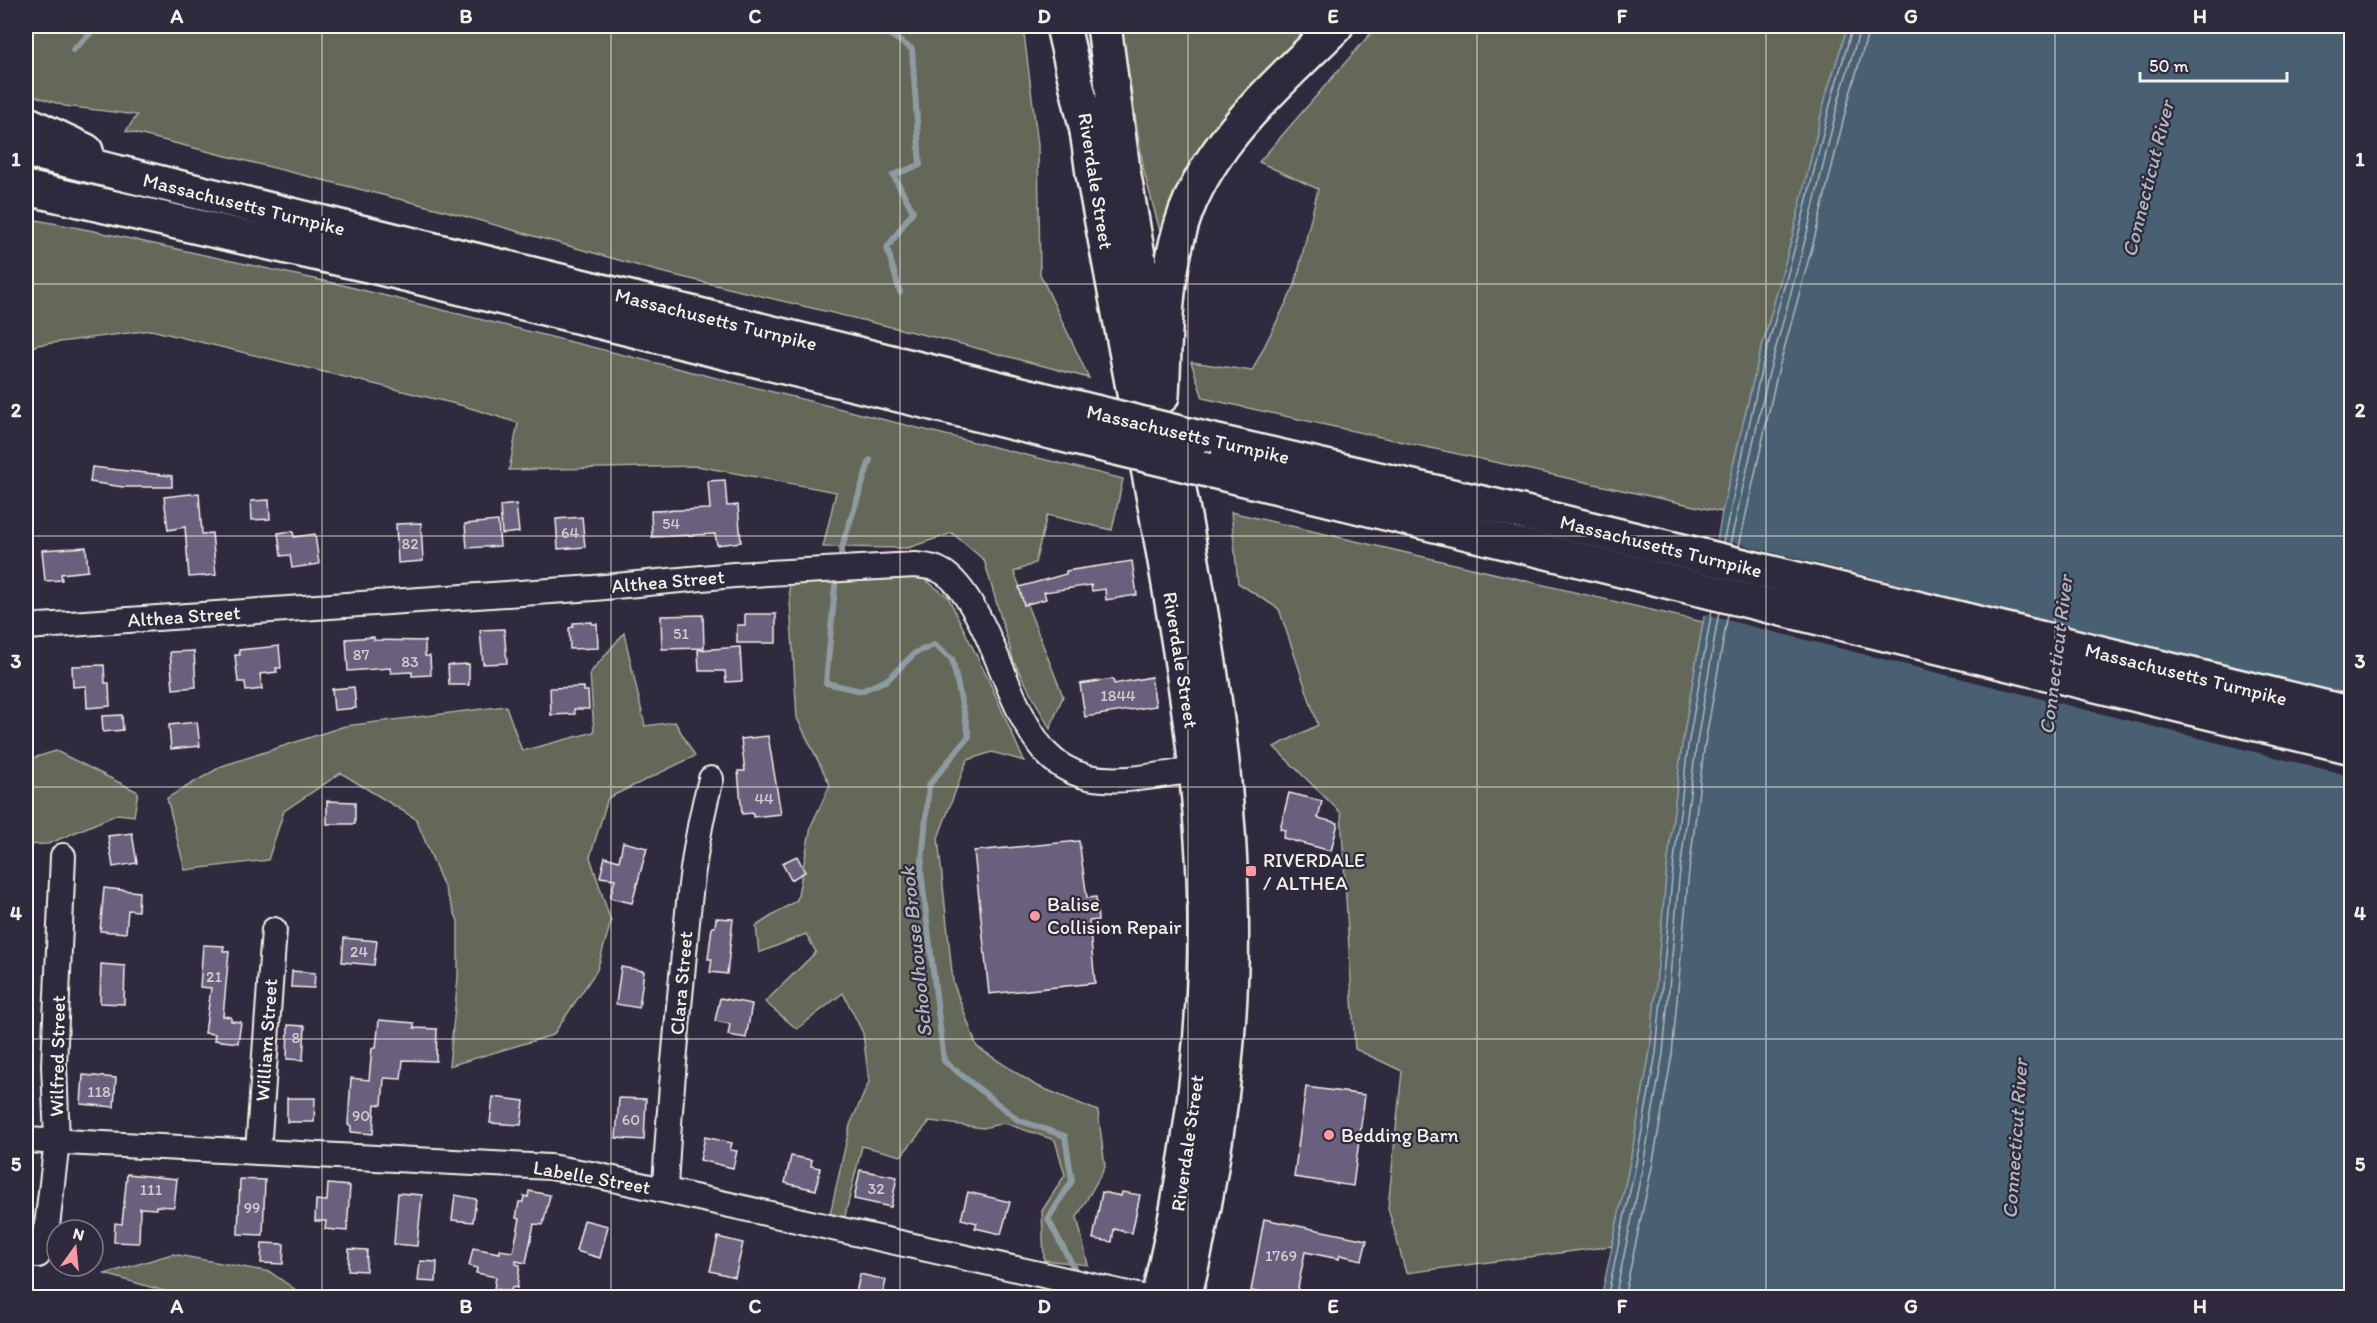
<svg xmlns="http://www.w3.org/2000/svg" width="2377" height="1323" viewBox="0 0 2377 1323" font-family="Itim,sans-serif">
<rect width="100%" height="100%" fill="#2f2a3d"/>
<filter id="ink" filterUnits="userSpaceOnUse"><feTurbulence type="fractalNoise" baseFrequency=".0167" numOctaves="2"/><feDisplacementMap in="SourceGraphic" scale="12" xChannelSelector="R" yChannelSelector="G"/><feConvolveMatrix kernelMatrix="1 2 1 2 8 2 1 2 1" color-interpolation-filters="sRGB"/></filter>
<g filter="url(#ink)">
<!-- green -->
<g fill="#646759" stroke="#acaca0" stroke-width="1.5">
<path d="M26,26H1023L1038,145L1040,274L1089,378L950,341L657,271L439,209L126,131L137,115L65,106L26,93Z"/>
<path d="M1121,26H1319L1163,242L1144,172Z"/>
<path d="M1377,26H1848L1826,95L1793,234L1756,369L1722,512L1203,398L1191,362L1252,371L1295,285L1318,189L1259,162Z"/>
<path d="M26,218L94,231L342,285L1123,479L1112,530L1047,515L1035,563L1014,572L1063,696L1050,729L1014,662L984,560L952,533L908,548L823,547L836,492L697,466L509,470L518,423L464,406L151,330L37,345L26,350Z"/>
<path d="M1231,512L1703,622L1682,745L1666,877L1650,1052L1630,1162L1612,1246L1406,1273L1388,1208L1402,1071L1355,1049L1341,813L1274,747L1318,725L1279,609L1238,583Z"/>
<path d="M919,575L948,597L990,683L1024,761L992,752L967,760L938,838L953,982L977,1047L1035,1085L1098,1111L1105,1167L1077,1217L1088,1265L1044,1260L1042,1211L1065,1175L1055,1140L1004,1123L983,1128L930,1121L901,1156L862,1146L844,1220L829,1219L850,1125L869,1082L863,1033L843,993L797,1029L765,1002L816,952L806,934L759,953L756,926L797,900L811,826L830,785L797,718L789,584Z"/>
<path d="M624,633L645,726L675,722L695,756L608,798L590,857L611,922L597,970L553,1035L449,1066L458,978V921L416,819L341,773L284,811L268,860L185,870L167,798L222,766L345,726L506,706L522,751L594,732L590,673Z"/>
<path d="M56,751L138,792L134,816L118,814L48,844L26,845V760Z"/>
<path d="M172,1254L270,1272L306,1297H185L105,1274Z"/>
</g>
<!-- water -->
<path fill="#496173" stroke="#8d9ba2" stroke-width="1.5" d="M1848,26H2351V1297L1601,1298L1630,1162L1650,1052L1666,877L1682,745L1722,512L1756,369L1793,234L1826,95Z"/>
<!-- pier -->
<path fill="#2f2a3d" d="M1715,538L2351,697V776L1702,614Z"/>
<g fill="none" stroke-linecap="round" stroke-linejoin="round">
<!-- shore -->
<g stroke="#b0b7b9" stroke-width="1.5">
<path d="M1723,543L1761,371L1798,236L1832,97L1853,26"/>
<path d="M1730,544L1769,373L1806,237L1839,99L1861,26"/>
<path d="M1739,546L1777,375L1814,240L1848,101L1870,26"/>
<path d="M1607,1298L1636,1163L1656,1053L1672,878L1688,746L1712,610"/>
<path d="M1615,1298L1643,1165L1663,1054L1679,879L1696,747L1719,612"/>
<path d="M1624,1298L1652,1167L1672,1055L1688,880L1704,749L1728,614"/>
</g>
<!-- stream -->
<g stroke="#8d9ba2" stroke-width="6">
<path d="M877,26L912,49L920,165L893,175L913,211L887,248L900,292"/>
<path d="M73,50L98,26"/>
<path d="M839,563L844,540L870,460"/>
<path d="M836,576L826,683L861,691L887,680L915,653L934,645L952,659L969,736L929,785L921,871L944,1061L1018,1120L1065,1136L1072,1181L1048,1219L1076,1272V1277"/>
</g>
</g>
<!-- building -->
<g fill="#69617e" stroke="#f4f1e8" stroke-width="1.5">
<path d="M92,467L172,476V487H123L90,482Z"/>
<path d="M725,480L727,506L738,505L741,542L717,545L715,534L652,537L651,511L710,509L708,481Z"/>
<path d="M199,493L202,534L212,533L216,575L189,577L185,527L168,530L164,497Z"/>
<path d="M269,500L270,519L252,520L251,501Z"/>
<path d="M516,504L519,532L502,534L500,506Z"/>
<path d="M582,517L585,547L558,549L556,519Z"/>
<path d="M498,521L500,546L467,548L465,524Z"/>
<path d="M421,523L423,561L398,563L396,524Z"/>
<path d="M293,531L294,537L315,534L319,564L292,568L290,555L281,556L278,533Z"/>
<path d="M86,547L88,571L61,574L62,580L45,581L42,550Z"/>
<path d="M1132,561L1137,595L1106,600L1105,589L1092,591L1091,585L1044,592L1046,599L1024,605L1019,587L1066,574V571Z"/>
<path d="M745,614H776V643H737V625H745Z"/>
<path d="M703,615L704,648L662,649L661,616Z"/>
<path d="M592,622V624H597L598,648L570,649L569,628L573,627V623Z"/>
<path d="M504,629L507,663L483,664L480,630Z"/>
<path d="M374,637V640L425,641V656H430L431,675L412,676V672L391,673L390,668L348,671L346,639Z"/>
<path d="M279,646L281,668H276L277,672L260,674L262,689L246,691L245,682H238L235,655H240L239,650Z"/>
<path d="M740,647L742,681L726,682L725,671H699L698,650Z"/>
<path d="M194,651L196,687L173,689L170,652Z"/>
<path d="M469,664V685H449L448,665Z"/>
<path d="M104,665L105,683H109L110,706L87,708L86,686L73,687L72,666Z"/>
<path d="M1151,677L1156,706L1085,717L1080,684L1113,679L1114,684Z"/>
<path d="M354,687L356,708L334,710L332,689Z"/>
<path d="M584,687V691H588L589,709H574L575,714L551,715L550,688Z"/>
<path d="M122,715L123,730L103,732L102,716Z"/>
<path d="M197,722L200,746L171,749L169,725Z"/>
<path d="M768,736L781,814L753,817V813L742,814L738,771H745L741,739Z"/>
<path d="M1289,793L1322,801L1318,818L1338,823L1331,851L1283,838L1285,830L1280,829Z"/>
<path d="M327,801L355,802V824H327Z"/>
<path d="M132,833L137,863L113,867L108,836Z"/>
<path d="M1079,841L1087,898L1096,897L1098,920L1089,921L1095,983L989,994L974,851Z"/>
<path d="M623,842L647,848L632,903L610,898L615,879L600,877L605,857L619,861Z"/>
<path d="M797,856L805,872L791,880L782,863Z"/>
<path d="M104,888L139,892L138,911L128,910L126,933L100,931Z"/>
<path d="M716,918L733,919L727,974L710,972L712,959H708L712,927H715Z"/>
<path d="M344,938L377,941L374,965L342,962Z"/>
<path d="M203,945L224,946L223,951L229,952L223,1016L231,1017V1021L241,1022L238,1043L214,1040L215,1034L205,1033L211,988L200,987Z"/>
<path d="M101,964L125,966L124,1004L100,1003Z"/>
<path d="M621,967L644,971L639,1008L616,1004Z"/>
<path d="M292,971L315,973L314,988L291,987Z"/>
<path d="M720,998L752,1004L746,1038L728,1035L730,1024L715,1021Z"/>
<path d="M379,1020L414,1023V1028L437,1029L436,1061L403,1060L401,1079L384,1078L382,1105L375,1104L373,1134L351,1132V1126L348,1125L351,1078L369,1080L372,1048H376Z"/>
<path d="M288,1025L305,1026L303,1060L287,1059Z"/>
<path d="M83,1075L116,1078L114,1107L81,1104Z"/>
<path d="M1306,1087L1365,1095L1353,1186L1294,1177Z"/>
<path d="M493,1097L524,1101L521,1125L490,1123Z"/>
<path d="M287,1098H315L314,1122H287Z"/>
<path d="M619,1098L646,1099L644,1140L616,1138Z"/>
<path d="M705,1137L732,1143L730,1150L737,1151L733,1168L700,1160Z"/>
<path d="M791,1156L812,1160L811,1166L820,1168L816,1190L785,1183Z"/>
<path d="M860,1170L897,1177L891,1207L854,1199Z"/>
<path d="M127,1174L177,1179L174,1207L156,1206V1209L140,1208L139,1243L114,1242L115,1223L122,1224Z"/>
<path d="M240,1179L265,1180L263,1235L238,1234Z"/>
<path d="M328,1184L350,1186L347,1231L325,1229L326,1221H315L316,1200L327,1201Z"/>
<path d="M529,1191L550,1195L543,1225L534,1224L526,1263L516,1261V1264L520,1265L517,1288L512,1287L511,1291L494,1289L496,1277L476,1273L477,1268L469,1266L473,1248L500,1253V1250L513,1252L520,1219L516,1218L519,1202H523L524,1196L528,1197Z"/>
<path d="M968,1192L1010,1202L1001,1234L975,1228L977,1223L961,1219Z"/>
<path d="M1102,1192L1121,1196L1122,1192L1140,1195L1132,1233L1114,1229L1112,1242L1093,1239Z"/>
<path d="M398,1193L422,1195L417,1246L394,1244Z"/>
<path d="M455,1195L476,1199L473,1222L452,1220Z"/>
<path d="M1264,1219L1367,1240L1362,1260L1340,1255L1339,1259L1305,1252L1296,1298L1251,1291Z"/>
<path d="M584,1220L608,1226L600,1258L576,1251Z"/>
<path d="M718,1237L743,1243L735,1277L710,1271Z"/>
<path d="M262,1243L284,1244L283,1264L261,1263Z"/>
<path d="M349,1249L367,1250L366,1271L348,1270Z"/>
<path d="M420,1261L437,1262L436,1282L418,1281Z"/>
<path d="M860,1274L886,1280L882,1298H855Z"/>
</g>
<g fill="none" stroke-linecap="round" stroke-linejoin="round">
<defs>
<g id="street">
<path d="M26,627L594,588L734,575L915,565C923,566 933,566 941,571C953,577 962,590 969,601C999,648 1010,709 1045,752C1056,764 1072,773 1088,777C1123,784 1162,774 1197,770"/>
<path d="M26,1140L550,1167L591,1174L1146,1298"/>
<path d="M258,1151L274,930"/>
<path d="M665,1190C668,1119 675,1048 682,976C688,909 693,844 711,779"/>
<path d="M38,1255L47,1226L57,1141L54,1065L63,856"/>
</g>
<g id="primary">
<path d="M1104,26L1123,170L1157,364"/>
<path d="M1084,108L1093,174C1114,288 1136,402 1157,516C1181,650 1204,783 1205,919C1206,1047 1188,1173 1158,1298"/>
<path d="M1169,435C1197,588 1228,742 1231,898C1235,1033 1216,1167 1184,1298"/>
</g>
<g id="highway">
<path d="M1063,26L1088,135"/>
<path d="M26,123L86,151"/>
<path d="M26,150L1107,415"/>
<path d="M26,188L376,267L1108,446"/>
<path d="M1162,396C1165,339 1164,279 1182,223C1207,143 1279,83 1336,26"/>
<path d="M1196,437L1517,511L2352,714"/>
<path d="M1208,470L2352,747"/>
</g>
</defs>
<!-- street casing -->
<use href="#street" stroke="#f4f1e8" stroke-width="28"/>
<!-- primary casing -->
<use href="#primary" stroke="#f4f1e8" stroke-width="38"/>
<!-- highway casing -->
<use href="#highway" stroke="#f4f1e8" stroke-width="38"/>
<!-- street -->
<use href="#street" stroke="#2f2a3d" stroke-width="24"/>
<!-- primary -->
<use href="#primary" stroke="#2f2a3d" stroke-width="33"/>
<!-- highway -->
<use href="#highway" stroke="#2f2a3d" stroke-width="33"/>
<defs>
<g id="highway-bridge">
<path d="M1107,415L1196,437"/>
<path d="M1108,446L1208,470"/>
</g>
</defs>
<!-- highway-bridge casing -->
<use href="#highway-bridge" stroke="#f4f1e8" stroke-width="38" stroke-linecap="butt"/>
<!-- highway-bridge -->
<use href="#highway-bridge" stroke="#2f2a3d" stroke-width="33"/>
</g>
</g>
<!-- grid -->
<path fill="none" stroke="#f4f1e8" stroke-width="1.5" stroke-opacity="0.55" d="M322,26V1298M611,26V1298M900,26V1298M1188,26V1298M1477,26V1298M1766,26V1298M2055,26V1298M26,284H2352M26,536H2352M26,787H2352M26,1039H2352"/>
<!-- markers -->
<g fill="#ff9aa2" stroke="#2f2a3d" stroke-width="2">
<rect x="1245" y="865" width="12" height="12" rx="3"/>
<circle cx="1035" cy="916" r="6"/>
<circle cx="1329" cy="1135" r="6"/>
</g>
<g text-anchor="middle" stroke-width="4.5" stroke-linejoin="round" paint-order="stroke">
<!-- number labels -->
<g font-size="16" fill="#d1cdce">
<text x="671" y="529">54</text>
<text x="570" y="538">64</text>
<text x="410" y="549">82</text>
<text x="681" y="639">51</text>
<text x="361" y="660">87</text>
<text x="410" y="667">83</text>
<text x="1118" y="701">1844</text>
<text x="764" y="804">44</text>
<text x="359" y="957">24</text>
<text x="214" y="982">21</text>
<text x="296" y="1043">8</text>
<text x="99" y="1097">118</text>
<text x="361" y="1121">90</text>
<text x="631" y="1125">60</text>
<text x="876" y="1194">32</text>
<text x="151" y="1195">111</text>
<text x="252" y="1213">99</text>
<text x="1281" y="1261">1769</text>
</g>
<!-- street labels -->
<g font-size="20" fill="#f4f1e8" stroke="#2f2a3d">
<text transform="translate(1096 181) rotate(81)" y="7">Riverdale Street</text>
<text transform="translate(244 204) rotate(14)" y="7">Massachusetts Turnpike</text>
<text transform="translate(716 319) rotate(14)" y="7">Massachusetts Turnpike</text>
<text transform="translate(1188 434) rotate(13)" y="7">Massachusetts Turnpike</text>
<text transform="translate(1661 546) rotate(14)" y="7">Massachusetts Turnpike</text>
<text transform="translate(668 581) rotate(-5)" y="7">Althea Street</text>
<text transform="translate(184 616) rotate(-4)" y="7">Althea Street</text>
<text transform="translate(1181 660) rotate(81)" y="7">Riverdale Street</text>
<text transform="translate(2186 674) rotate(14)" y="7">Massachusetts Turnpike</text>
<text transform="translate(681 983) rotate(-85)" y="7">Clara Street</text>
<text transform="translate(266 1040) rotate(-86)" y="7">William Street</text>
<text transform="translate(57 1056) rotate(-89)" y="7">Wilfred Street</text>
<text transform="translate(1187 1143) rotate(-82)" y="7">Riverdale Street</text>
<text transform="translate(592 1177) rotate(10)" y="7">Labelle Street</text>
</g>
<!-- poi labels -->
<g font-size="20" fill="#f4f1e8" stroke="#2f2a3d" text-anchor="start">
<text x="1263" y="867">RIVERDALE<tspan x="1263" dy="23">/ ALTHEA</tspan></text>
<text x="1047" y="911">Balise<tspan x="1047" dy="23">Collision Repair</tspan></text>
<text x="1341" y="1142">Bedding Barn</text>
</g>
<!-- water labels -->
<g font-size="21" font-style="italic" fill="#b0b7b9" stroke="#2f2a3d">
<text transform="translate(2148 179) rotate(-76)" y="7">Connecticut River</text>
<text transform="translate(2056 655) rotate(-83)" y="7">Connecticut River</text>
<text transform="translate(916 952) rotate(-96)" y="7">Schoolhouse Brook</text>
<text transform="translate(2015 1139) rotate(-86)" y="7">Connecticut River</text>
</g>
</g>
<!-- margin -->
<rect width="2377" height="1323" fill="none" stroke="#2f2a3d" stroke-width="66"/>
<!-- north arrow -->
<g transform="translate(75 1248) rotate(15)"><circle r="28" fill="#2f2a3d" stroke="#7e7a81" stroke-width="1.5"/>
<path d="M0-4.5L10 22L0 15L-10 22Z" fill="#ff9aa2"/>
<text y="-9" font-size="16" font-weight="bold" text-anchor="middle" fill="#f4f1e8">N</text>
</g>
<!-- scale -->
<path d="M2140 72v9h147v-9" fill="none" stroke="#f4f1e8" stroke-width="3"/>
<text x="2149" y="72" font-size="18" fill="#f4f1e8" stroke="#2f2a3d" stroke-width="4.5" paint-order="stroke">50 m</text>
<rect x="33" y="33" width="2311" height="1257" fill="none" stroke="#f4f1e8" stroke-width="2"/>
<g font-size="20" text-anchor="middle" font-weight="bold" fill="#f4f1e8">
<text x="177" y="23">A</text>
<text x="466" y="23">B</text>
<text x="755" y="23">C</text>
<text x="1044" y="23">D</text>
<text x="1333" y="23">E</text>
<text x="1622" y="23">F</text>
<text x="1911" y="23">G</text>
<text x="2200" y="23">H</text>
<text x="16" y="166">1</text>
<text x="2360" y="166">1</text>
<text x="16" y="417">2</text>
<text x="2360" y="417">2</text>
<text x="16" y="668">3</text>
<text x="2360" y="668">3</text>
<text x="16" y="920">4</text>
<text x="2360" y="920">4</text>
<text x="16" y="1171">5</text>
<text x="2360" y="1171">5</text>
<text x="177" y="1313">A</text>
<text x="466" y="1313">B</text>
<text x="755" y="1313">C</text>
<text x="1044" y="1313">D</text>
<text x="1333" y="1313">E</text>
<text x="1622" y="1313">F</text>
<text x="1911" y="1313">G</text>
<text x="2200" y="1313">H</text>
</g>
</svg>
